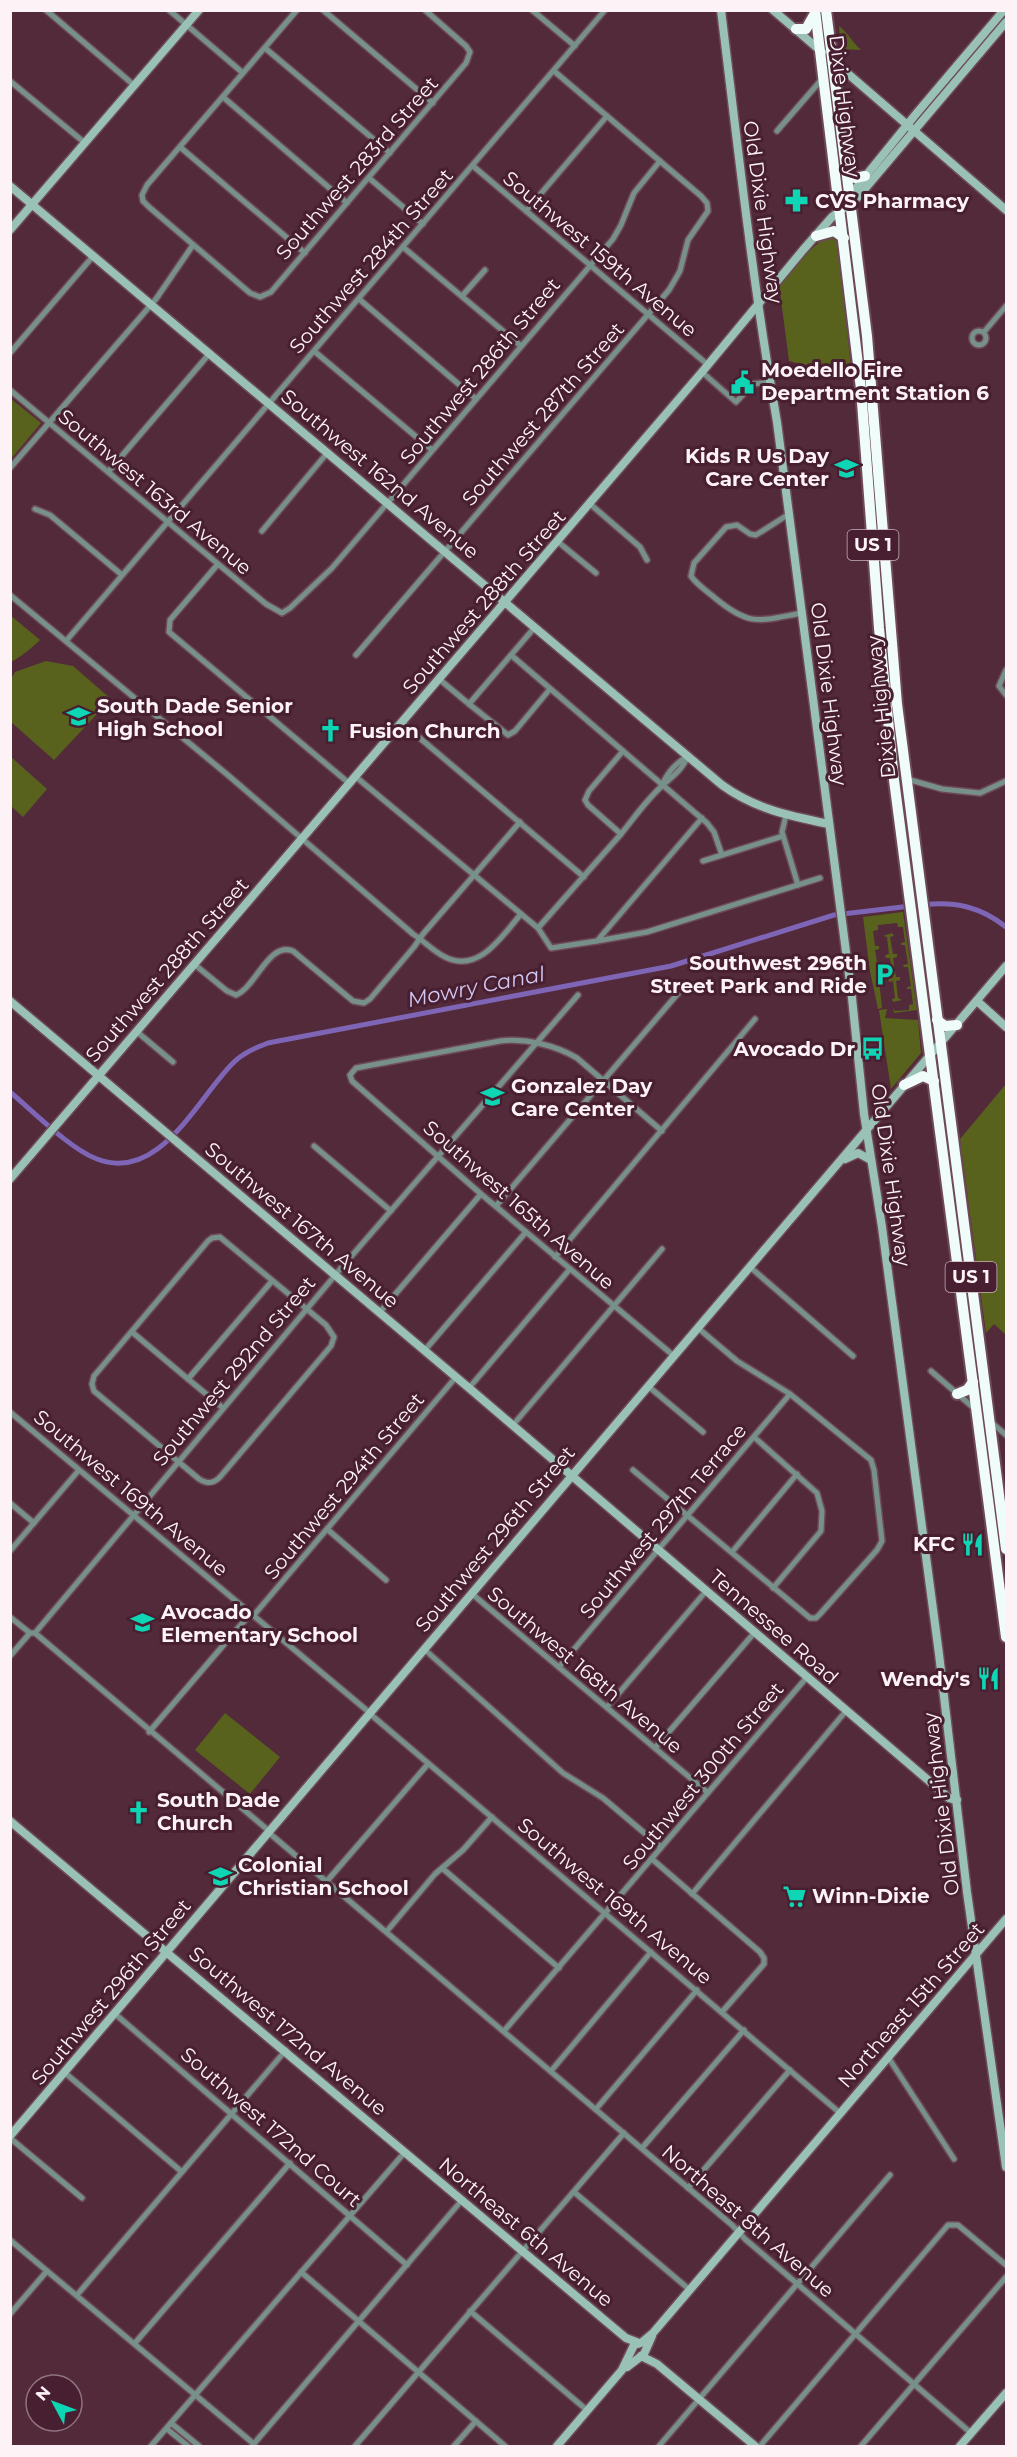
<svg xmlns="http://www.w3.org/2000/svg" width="1017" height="2457" viewBox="0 0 1017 2457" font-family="Montserrat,sans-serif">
<rect width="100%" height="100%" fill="#532a3a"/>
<!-- green -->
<g fill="#59621d">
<path d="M839,26C849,34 853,43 861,50L841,49Z"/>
<path d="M832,235L837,238L852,377L789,361L780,292L779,285C793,270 813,242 832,235Z"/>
<path d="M10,398L41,423L11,459H10Z"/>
<path d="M10,615L40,640C33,647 19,658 11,662Z"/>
<path d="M46,661L73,666L111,699L54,760L11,722V679L15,672Z"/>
<path d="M11,757L47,789L23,817L11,806Z"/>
<path d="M903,912L917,1010L894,1013L893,1008L895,1011L909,1010V1005L913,1004L911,989H907V987L911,986L908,967H904L903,965L908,964L905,945H901V943L905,942L903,927H898L897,923L878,925V930L873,931L875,946H879V949L875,950L878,967H882V970L878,971L882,1008L878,1009L870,971L863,917Z"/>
<path d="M892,933L894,936L890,937L893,954H897V957L893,958L896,977H900V980L896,981L898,998L902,1000L893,1002L892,999L895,998L893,981L889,982L888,978H893L890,958H886L885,955L889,954L887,937L883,936Z"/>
<path d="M887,1009L885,1018L918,1020L921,1053L891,1089L879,1010Z"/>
<path d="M1006,1084V1335L994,1324L986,1333L960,1139Z"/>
<path d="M225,1713L280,1757L250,1794L195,1750Z"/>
</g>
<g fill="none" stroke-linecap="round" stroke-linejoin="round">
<!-- canal -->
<g stroke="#7e65b6" stroke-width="5">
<path d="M923,905C955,901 981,907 1006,927"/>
<path d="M10,1092C34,1112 70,1149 97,1159C159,1183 197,1099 233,1063C243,1053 255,1048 268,1043L671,966L834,915L911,906"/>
</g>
<defs>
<g id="street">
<path d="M46,10L135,86"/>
<path d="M169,10L243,73"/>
<path d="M297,10L147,185L142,195L143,201L149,207L250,293L260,297L271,292L466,63L470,52L466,46L425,10"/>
<path d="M323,10L433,103"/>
<path d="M532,10L575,46"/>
<path d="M265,48L390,153"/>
<path d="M10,81L85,143"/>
<path d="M223,97L347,203"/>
<path d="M777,131L822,79"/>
<path d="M180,147L305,253"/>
<path d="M473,166L708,365"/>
<path d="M369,178L423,224"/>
<path d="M526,211L607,116"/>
<path d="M403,247L521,346"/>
<path d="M462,296L485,270"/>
<path d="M359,299L476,399"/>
<circle cx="979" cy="338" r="7"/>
<path d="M984,332L1006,306"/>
<path d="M314,351L432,450"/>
<path d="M10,353L94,255"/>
<path d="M702,372L736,402L753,384L770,382"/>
<path d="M10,390L266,604L282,613L290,608L332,568L613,239L621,225L634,193L660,161"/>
<path d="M10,468L156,299L193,245"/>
<path d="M108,472L210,353"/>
<path d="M589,503L640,547L647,560"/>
<path d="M35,509L50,515L122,575"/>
<path d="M789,514L756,535L750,534L737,525L726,527L694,563L691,576C697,585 707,591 715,598C750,627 759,621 802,613"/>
<path d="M262,531L328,452"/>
<path d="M557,541L596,573"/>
<path d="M218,564L170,620L169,632L350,784"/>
<path d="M10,595L229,776L413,934C424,941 433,951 445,957C479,974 502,936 521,914"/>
<path d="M66,641L605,10"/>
<path d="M356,655L669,290L680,271L688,240L708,211L707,203L701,196L554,71"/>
<path d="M511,655L707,823L714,832L722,855"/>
<path d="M1006,670L999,686L1006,695"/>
<path d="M439,679L469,704L535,627"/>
<path d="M469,704L508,735L515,731L550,689"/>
<path d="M402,723L584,877"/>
<path d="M623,751L589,791L585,800L588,805L621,834C634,818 647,799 663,785C673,776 682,770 688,756"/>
<path d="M356,777L538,928"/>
<path d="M907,779L942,789L980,793L1006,781"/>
<path d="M663,783C668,772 675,764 686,757"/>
<path d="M786,815L782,832L798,885"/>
<path d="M621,834L538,928L551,948L597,941L702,818"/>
<path d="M703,861L783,836"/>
<path d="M597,941L647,932L820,878"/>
<path d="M194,964L227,991L236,995C256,987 269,941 293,951L353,1001L364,1003L370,999L414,947L423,934L520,822"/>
<path d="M136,1031L173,1062"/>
<path d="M662,1131L577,1058C555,1045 525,1038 500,1041L356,1068L350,1075L352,1081L481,1194L674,1356"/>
<path d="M314,1146L391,1211"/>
<path d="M496,1206L686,984"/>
<path d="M220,1237L326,1325L334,1337L331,1346L220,1477C213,1484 207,1484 199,1479L94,1391L92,1384L94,1376L208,1241L212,1238Z"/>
<path d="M555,1257L755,1019"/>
<path d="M750,1267L853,1356"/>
<path d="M380,1312L481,1194"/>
<path d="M132,1332L188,1379L272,1281"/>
<path d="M425,1350L526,1232"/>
<path d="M931,1371L975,1409"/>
<path d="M188,1379L223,1408"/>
<path d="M648,1386L703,1432"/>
<path d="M469,1388L570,1269"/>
<path d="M10,1412L370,1713"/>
<path d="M992,1423L1006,1435"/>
<path d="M513,1425L662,1249"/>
<path d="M754,1437L817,1493L822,1511L821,1531L773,1588"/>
<path d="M633,1470L810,1618H816L820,1614L877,1550L882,1541L874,1470L871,1460L790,1394L737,1361L698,1328"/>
<path d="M10,1503L34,1523"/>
<path d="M327,1529L386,1580"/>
<path d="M10,1551L79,1470"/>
<path d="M732,1552L797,1474"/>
<path d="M471,1593L707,1792"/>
<path d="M254,1615L456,1377"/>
<path d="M10,1617L30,1633H35L269,1831"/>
<path d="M35,1633L342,1267L578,995"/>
<path d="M424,1649L563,1773L603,1798L661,1847"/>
<path d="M10,1656L30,1633"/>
<path d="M559,1667L790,1394"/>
<path d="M607,1707L707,1590"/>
<path d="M369,1713L840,2113"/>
<path d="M149,1732L251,1613"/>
<path d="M655,1748L755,1632"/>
<path d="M268,1832L732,2225L745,2239L971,2433"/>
<path d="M652,1859L760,1952L764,1958V1964L722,2012"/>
<path d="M442,1868L559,1968"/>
<path d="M327,1881L428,1764"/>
<path d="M692,1894L846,1711"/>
<path d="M387,1931L435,1874L463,1850L492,1817"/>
<path d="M114,2013L407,2265"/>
<path d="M504,2031L807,1677"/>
<path d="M888,2057L954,2159"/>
<path d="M551,2071L651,1952"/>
<path d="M64,2072L182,2172"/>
<path d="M596,2109L697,1990"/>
<path d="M10,2138L82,2198"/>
<path d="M642,2148L744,2030"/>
<path d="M688,2188L790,2070"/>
<path d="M574,2192L690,2290"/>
<path d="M10,2240L254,2444"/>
<path d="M301,2272L505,2446"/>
<path d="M77,2295L286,2050"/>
<path d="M470,2311L588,2411"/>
<path d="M10,2314L47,2271"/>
<path d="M135,2343L290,2163"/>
<path d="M171,2423L199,2446"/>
<path d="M167,2429L188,2446"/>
<path d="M151,2446L405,2152"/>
<path d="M252,2446L462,2200"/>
<path d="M355,2446L624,2133"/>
<path d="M454,2446L476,2421"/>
<path d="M659,2446L890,2175"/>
<path d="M760,2446L948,2225H958L1006,2265"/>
<path d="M861,2446L1006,2277"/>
</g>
<g id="secondary">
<path d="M721,10C738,148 753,286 777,422L852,998L864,1114L882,1227L939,1654L967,1892L1006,2167"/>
<path d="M773,10L822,52"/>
<path d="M832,60L1006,210"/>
<path d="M10,186L722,785C755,809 790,816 829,824"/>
<path d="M847,199L916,114L1004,10"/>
<path d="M10,230L199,10"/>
<path d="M10,1001L469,1388L949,1798L957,1800"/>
<path d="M977,1001L1006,1027"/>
<path d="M845,1159L858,1153L871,1160"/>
<path d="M10,1179L702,372L803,250L832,217L858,197L1006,22"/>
<path d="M10,1821L626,2338L639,2343"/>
<path d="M10,2136L1006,966"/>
<path d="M641,2356L657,2364L755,2446"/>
<path d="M627,2367L644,2354L652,2336"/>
<path d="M557,2446L622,2370L634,2345L641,2343L653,2333L1006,1919"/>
<path d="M960,2446L1006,2393"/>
</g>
<g id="highway">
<path d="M815,10L861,389L879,628L894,780L1006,1637"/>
<path d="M826,10L867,336L897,704L1006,1549"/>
<path d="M796,29H806L814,15"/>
<path d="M847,173L855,178L865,176"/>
<path d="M816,236L834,231L844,238"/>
<path d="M937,1020L945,1026L957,1025"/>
<path d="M904,1085L923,1076L934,1081"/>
<path d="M957,1394L967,1390L973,1382"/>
</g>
</defs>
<!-- street casing -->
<use href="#street" stroke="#6e4a58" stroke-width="8"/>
<!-- secondary casing -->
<use href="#secondary" stroke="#6e4a58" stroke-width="11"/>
<!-- highway casing -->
<use href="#highway" stroke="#6e4a58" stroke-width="14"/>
<!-- street -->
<use href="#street" stroke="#779089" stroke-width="5"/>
<!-- secondary -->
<use href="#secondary" stroke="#99c1b6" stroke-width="8"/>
<!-- highway -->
<use href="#highway" stroke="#f0fcf9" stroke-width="10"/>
</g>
<!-- icons -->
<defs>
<symbol id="pharmacy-bare" viewBox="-9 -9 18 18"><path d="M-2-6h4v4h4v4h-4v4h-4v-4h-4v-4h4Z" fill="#0ed5b4" stroke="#481f30" stroke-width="2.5" paint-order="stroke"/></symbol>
<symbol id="civic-bare" viewBox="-9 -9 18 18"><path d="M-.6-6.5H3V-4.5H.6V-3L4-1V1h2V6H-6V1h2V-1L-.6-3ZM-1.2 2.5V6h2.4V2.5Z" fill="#0ed5b4" stroke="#481f30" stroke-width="2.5" paint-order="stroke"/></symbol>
<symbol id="school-bare" viewBox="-9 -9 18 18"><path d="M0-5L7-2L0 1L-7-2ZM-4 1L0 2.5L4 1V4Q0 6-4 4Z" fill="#0ed5b4" stroke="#481f30" stroke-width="2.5" paint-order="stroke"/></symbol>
<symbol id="church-bare" viewBox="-9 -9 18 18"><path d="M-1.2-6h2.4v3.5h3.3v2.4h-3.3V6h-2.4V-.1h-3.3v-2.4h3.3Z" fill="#0ed5b4" stroke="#481f30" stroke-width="2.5" paint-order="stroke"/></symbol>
<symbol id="parking-bare" viewBox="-9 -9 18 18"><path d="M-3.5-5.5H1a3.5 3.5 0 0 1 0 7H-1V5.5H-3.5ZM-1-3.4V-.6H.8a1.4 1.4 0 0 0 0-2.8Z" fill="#0ed5b4" stroke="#481f30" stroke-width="2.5" paint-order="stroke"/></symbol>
<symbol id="bus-bare" viewBox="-9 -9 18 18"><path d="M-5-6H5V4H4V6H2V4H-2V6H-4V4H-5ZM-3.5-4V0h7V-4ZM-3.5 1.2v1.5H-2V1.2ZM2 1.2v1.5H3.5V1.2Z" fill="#0ed5b4" stroke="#481f30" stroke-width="2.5" paint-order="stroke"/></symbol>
<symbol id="restaurant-bare" viewBox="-9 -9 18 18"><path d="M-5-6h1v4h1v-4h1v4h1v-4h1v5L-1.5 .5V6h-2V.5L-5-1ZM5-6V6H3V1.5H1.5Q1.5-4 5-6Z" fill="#0ed5b4" stroke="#481f30" stroke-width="2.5" paint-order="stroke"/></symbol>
<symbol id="supermarket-bare" viewBox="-9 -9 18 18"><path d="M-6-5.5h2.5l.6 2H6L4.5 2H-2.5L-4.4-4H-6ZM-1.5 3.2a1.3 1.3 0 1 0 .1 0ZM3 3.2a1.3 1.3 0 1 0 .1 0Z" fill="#0ed5b4" stroke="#481f30" stroke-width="2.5" paint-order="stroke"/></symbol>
</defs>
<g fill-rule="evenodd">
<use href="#pharmacy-bare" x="780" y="184" width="33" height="33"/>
<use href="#civic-bare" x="726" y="366" width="33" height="33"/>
<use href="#school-bare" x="830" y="452" width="33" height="33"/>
<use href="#school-bare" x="62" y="700" width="33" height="33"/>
<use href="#church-bare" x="314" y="714" width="33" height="33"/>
<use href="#parking-bare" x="868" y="958" width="33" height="33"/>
<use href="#bus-bare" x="856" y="1032" width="33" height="33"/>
<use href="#school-bare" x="476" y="1080" width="33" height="33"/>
<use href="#restaurant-bare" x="956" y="1528" width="33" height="33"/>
<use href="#school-bare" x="126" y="1606" width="33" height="33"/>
<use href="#restaurant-bare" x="972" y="1662" width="33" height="33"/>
<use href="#church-bare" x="122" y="1796" width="33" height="33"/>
<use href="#school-bare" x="204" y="1860" width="33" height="33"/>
<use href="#supermarket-bare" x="778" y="1880" width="33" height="33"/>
</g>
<g text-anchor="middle" stroke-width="6" stroke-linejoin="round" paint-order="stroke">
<!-- shield labels -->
<g fill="#481f30" stroke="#c7b3ba" stroke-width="1.5">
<rect x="847.5" y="530" width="51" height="30" rx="4.5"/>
<rect x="945.5" y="1262" width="51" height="30" rx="4.5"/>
</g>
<g font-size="18" font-weight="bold" fill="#fdf2f5">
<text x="873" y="551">US 1</text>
<text x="971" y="1283">US 1</text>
</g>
<!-- street labels -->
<g font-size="20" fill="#fdf2f5" stroke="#481f30">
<text transform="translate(845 106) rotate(83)" y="7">Dixie Highway</text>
<text transform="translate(357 168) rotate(-49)" y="7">Southwest 283rd Street</text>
<text transform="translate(763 212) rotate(82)" y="7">Old Dixie Highway</text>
<text transform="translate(600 254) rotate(40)" y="7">Southwest 159th Avenue</text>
<text transform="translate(371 261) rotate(-49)" y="7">Southwest 284th Street</text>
<text transform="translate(480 371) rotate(-50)" y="7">Southwest 286th Street</text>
<text transform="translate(543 414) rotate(-49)" y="7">Southwest 287th Street</text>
<text transform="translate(380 474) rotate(40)" y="7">Southwest 162nd Avenue</text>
<text transform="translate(155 492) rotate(40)" y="7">Southwest 163rd Avenue</text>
<text transform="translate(484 602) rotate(-49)" y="7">Southwest 288th Street</text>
<text transform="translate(829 694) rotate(83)" y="7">Old Dixie Highway</text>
<text transform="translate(881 707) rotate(-96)" y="7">Dixie Highway</text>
<text transform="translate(167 970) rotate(-49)" y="7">Southwest 288th Street</text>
<text transform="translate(891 1175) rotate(82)" y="7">Old Dixie Highway</text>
<text transform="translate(519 1205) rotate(41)" y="7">Southwest 165th Avenue</text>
<text transform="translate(302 1225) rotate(40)" y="7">Southwest 167th Avenue</text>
<text transform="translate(234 1371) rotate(-50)" y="7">Southwest 292nd Street</text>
<text transform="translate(344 1486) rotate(-50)" y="7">Southwest 294th Street</text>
<text transform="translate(131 1493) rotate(40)" y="7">Southwest 169th Avenue</text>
<text transform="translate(663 1521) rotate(-50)" y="7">Southwest 297th Terrace</text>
<text transform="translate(495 1539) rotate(-50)" y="7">Southwest 296th Street</text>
<text transform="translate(774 1627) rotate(41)" y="7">Tennessee Road</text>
<text transform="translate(585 1670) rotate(40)" y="7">Southwest 168th Avenue</text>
<text transform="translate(703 1776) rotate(-50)" y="7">Southwest 300th Street</text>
<text transform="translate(941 1804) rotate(-97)" y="7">Old Dixie Highway</text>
<text transform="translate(615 1901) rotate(40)" y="7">Southwest 169th Avenue</text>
<text transform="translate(111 1992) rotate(-50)" y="7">Southwest 296th Street</text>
<text transform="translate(911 2005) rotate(-49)" y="7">Northeast 15th Street</text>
<text transform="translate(288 2031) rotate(40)" y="7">Southwest 172nd Avenue</text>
<text transform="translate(271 2127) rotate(41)" y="7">Southwest 172nd Court</text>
<text transform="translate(748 2221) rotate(41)" y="7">Northeast 8th Avenue</text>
<text transform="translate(526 2232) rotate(40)" y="7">Northeast 6th Avenue</text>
</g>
<!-- poi labels -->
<g font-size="20" font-weight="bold" fill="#fdf2f5" stroke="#481f30" text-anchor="start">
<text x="815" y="208">CVS Pharmacy</text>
<text x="761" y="377">Moedello Fire<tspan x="761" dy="23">Department Station 6</tspan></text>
<text x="829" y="463" text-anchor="end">Kids R Us Day<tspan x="829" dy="23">Care Center</tspan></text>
<text x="97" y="713">South Dade Senior<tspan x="97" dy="23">High School</tspan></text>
<text x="349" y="738">Fusion Church</text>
<text x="867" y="970" text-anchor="end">Southwest 296th<tspan x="867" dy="23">Street Park and Ride</tspan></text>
<text x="855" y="1056" text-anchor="end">Avocado Dr</text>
<text x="511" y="1093">Gonzalez Day<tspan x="511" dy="23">Care Center</tspan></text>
<text x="955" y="1551" text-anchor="end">KFC</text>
<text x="161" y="1619">Avocado<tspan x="161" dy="23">Elementary School</tspan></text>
<text x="970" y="1686" text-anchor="end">Wendy's</text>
<text x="157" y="1807">South Dade<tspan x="157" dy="23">Church</tspan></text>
<text x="238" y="1872">Colonial<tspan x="238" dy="23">Christian School</tspan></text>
<text x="812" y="1903">Winn-Dixie</text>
</g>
<!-- water labels -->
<g font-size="21" font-style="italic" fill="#d3c8f4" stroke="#481f30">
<text transform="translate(476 987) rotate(-11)" y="7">Mowry Canal</text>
</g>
</g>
<!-- border -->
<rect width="1017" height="2457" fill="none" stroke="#fdf2f5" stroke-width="24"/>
<!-- north arrow -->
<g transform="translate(54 2403) rotate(311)"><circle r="28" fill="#481f30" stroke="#90737f" stroke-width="1.5"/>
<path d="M0-4.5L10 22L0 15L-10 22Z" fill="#0ed5b4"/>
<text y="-9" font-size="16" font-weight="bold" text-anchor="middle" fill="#fdf2f5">N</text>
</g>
</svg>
